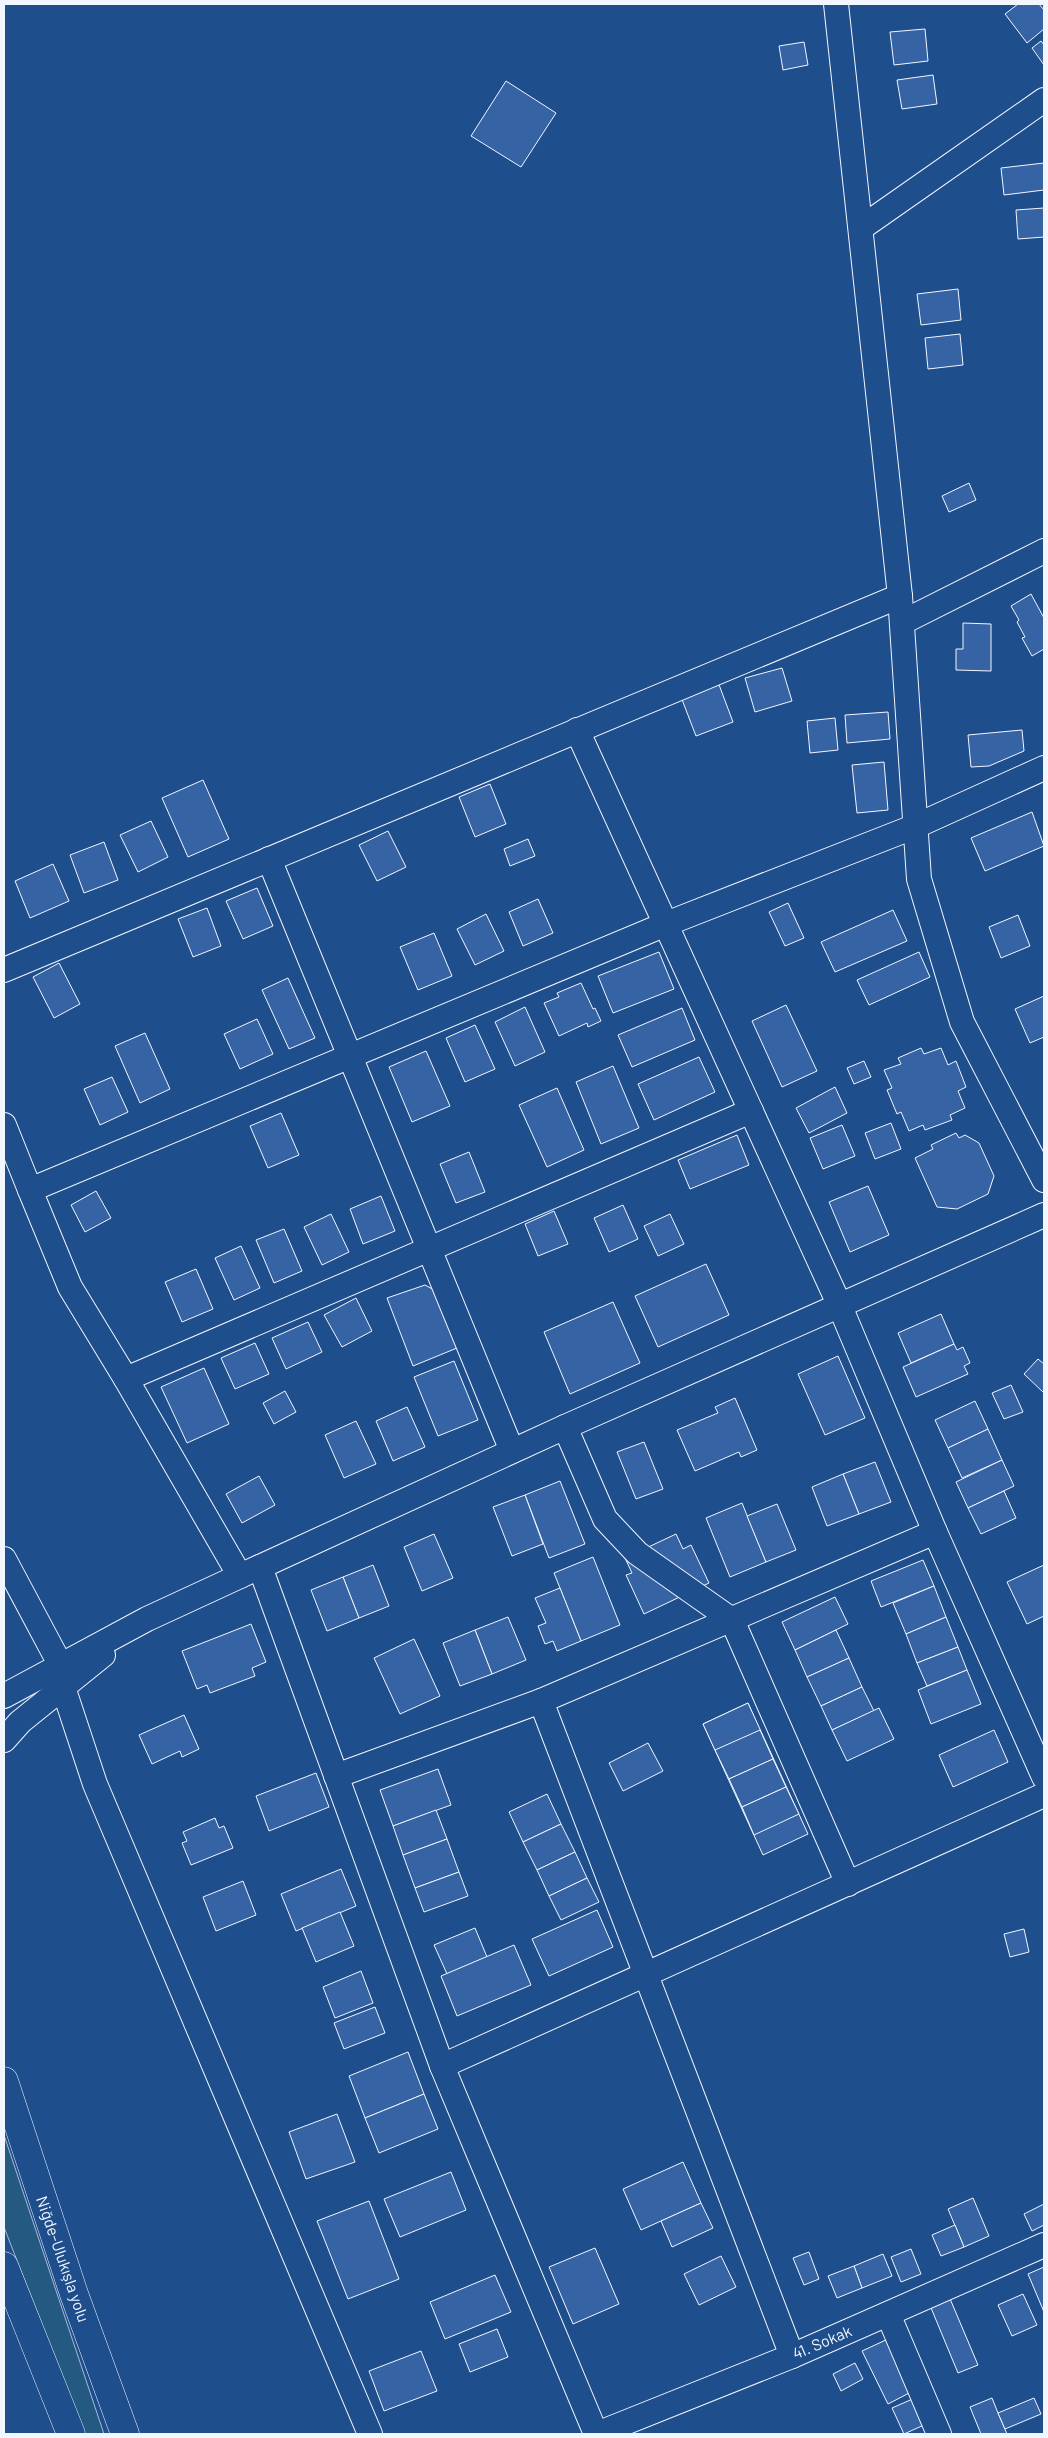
<svg xmlns="http://www.w3.org/2000/svg" width="1048" height="2438" viewBox="0 0 1048 2438" font-family="Barlow,sans-serif">
<rect width="100%" height="100%" fill="#1f4e8c"/>
<!-- green -->
<path fill="#245a82" stroke="#a8bbd7" d="M4,2135L104,2434H84L4,2227Z"/>
<!-- building -->
<g fill="#3563a3" stroke="#f2f6ff">
<path d="M1018,4H1039L1044,10V29L1027,43L1005,14Z"/>
<path d="M925,29L928,61L894,65L890,32Z"/>
<path d="M1041,41L1044,45V65L1032,48Z"/>
<path d="M804,42L808,65L783,70L779,46Z"/>
<path d="M933,75L937,104L902,109L897,80Z"/>
<path d="M506,81L556,113L521,167L471,136Z"/>
<path d="M1044,163V190L1004,195L1001,168Z"/>
<path d="M1044,208V237L1018,239L1016,210Z"/>
<path d="M958,289L961,320L921,325L917,294Z"/>
<path d="M960,334L963,365L928,369L925,338Z"/>
<path d="M969,483L976,500L949,512L942,496Z"/>
<path d="M1031,594L1044,618V649L1032,656L1022,638L1025,637L1017,622L1019,620L1011,606Z"/>
<path d="M963,623L991,624V671L956,670V649H963Z"/>
<path d="M782,668L792,701L755,712L745,678Z"/>
<path d="M718,682L733,722L696,736L681,697Z"/>
<path d="M888,712L890,739L847,743L845,715Z"/>
<path d="M835,718L838,750L810,753L807,721Z"/>
<path d="M1022,730L1024,751L989,766L971,767L968,735Z"/>
<path d="M884,762L888,810L857,813L852,765Z"/>
<path d="M203,780L229,839L188,857L162,798Z"/>
<path d="M490,784L506,824L475,837L459,797Z"/>
<path d="M1032,812L1044,846L985,871L971,838Z"/>
<path d="M151,821L168,857L138,872L120,835Z"/>
<path d="M388,831L406,867L377,881L359,845Z"/>
<path d="M528,839L535,856L510,866L504,849Z"/>
<path d="M104,842L118,880L84,893L70,855Z"/>
<path d="M53,864L69,901L30,918L15,881Z"/>
<path d="M257,888L273,926L243,939L226,901Z"/>
<path d="M538,899L553,933L523,946L509,912Z"/>
<path d="M788,903L804,938L785,946L769,912Z"/>
<path d="M207,908L221,946L193,957L178,919Z"/>
<path d="M893,910L907,941L835,972L821,942Z"/>
<path d="M486,914L504,951L475,965L457,929Z"/>
<path d="M1018,915L1030,946L1001,958L989,927Z"/>
<path d="M434,933L452,976L418,990L400,947Z"/>
<path d="M659,952L674,989L613,1013L598,976Z"/>
<path d="M919,952L930,977L869,1005L857,980Z"/>
<path d="M59,963L80,1004L54,1018L33,977Z"/>
<path d="M288,978L315,1038L289,1049L262,990Z"/>
<path d="M581,983L593,1009L595,1008L601,1021L588,1027L587,1023L559,1036L544,1003L559,997L557,993Z"/>
<path d="M1044,996V1037L1030,1043L1015,1009Z"/>
<path d="M786,1005L817,1071L782,1087L752,1021Z"/>
<path d="M525,1007L545,1052L515,1066L495,1022Z"/>
<path d="M682,1008L695,1040L632,1067L618,1035Z"/>
<path d="M257,1019L273,1054L240,1069L224,1034Z"/>
<path d="M475,1025L495,1069L465,1082L446,1038Z"/>
<path d="M145,1033L170,1089L140,1103L115,1046Z"/>
<path d="M921,1048L924,1054L941,1048L948,1065L956,1061L966,1087L958,1091L965,1108L950,1115L952,1120L925,1130L923,1125L909,1131L901,1112L897,1114L887,1090L892,1088L884,1070L901,1064L898,1058Z"/>
<path d="M426,1051L450,1106L412,1122L389,1067Z"/>
<path d="M699,1057L715,1092L654,1120L638,1084Z"/>
<path d="M864,1061L871,1077L854,1084L847,1068Z"/>
<path d="M613,1066L639,1128L601,1144L576,1082Z"/>
<path d="M112,1077L128,1112L100,1125L84,1089Z"/>
<path d="M835,1087L847,1113L809,1133L796,1108Z"/>
<path d="M557,1088L584,1150L547,1167L519,1105Z"/>
<path d="M281,1113L299,1155L268,1168L250,1126Z"/>
<path d="M891,1123L901,1149L875,1159L865,1133Z"/>
<path d="M842,1125L855,1156L823,1169L810,1138Z"/>
<path d="M956,1133L959,1138L965,1135L979,1143L994,1176L988,1194L957,1209L937,1207L915,1158L933,1149L931,1145Z"/>
<path d="M737,1135L749,1165L690,1189L678,1160Z"/>
<path d="M469,1152L485,1192L456,1203L440,1164Z"/>
<path d="M868,1186L889,1235L850,1252L829,1202Z"/>
<path d="M96,1191L111,1218L85,1232L71,1205Z"/>
<path d="M381,1196L395,1231L363,1244L350,1209Z"/>
<path d="M623,1205L638,1239L609,1252L594,1218Z"/>
<path d="M554,1211L568,1244L538,1256L525,1224Z"/>
<path d="M331,1214L349,1252L322,1265L304,1227Z"/>
<path d="M670,1214L684,1244L658,1256L644,1226Z"/>
<path d="M284,1229L302,1271L274,1283L256,1240Z"/>
<path d="M241,1246L260,1288L234,1300L215,1258Z"/>
<path d="M706,1264L729,1315L658,1347L635,1296Z"/>
<path d="M196,1269L213,1309L182,1322L165,1282Z"/>
<path d="M425,1285L436,1291L457,1348L413,1366L387,1298Z"/>
<path d="M356,1298L372,1331L342,1347L324,1315Z"/>
<path d="M613,1302L640,1363L570,1394L544,1332Z"/>
<path d="M941,1314L954,1344L911,1363L898,1333Z"/>
<path d="M308,1322L322,1352L286,1369L272,1338Z"/>
<path d="M255,1343L269,1374L235,1389L221,1358Z"/>
<path d="M954,1344L957,1350L963,1347L970,1363L964,1366L968,1374L916,1397L903,1367Z"/>
<path d="M838,1356L865,1418L825,1435L798,1374Z"/>
<path d="M1038,1359L1044,1364V1393L1024,1374Z"/>
<path d="M454,1361L478,1420L438,1436L414,1377Z"/>
<path d="M204,1368L229,1424L187,1443L161,1387Z"/>
<path d="M1011,1385L1023,1412L1004,1419L992,1393Z"/>
<path d="M285,1391L296,1412L274,1424L263,1403Z"/>
<path d="M735,1398L757,1450L741,1457L739,1452L695,1471L677,1430L718,1413L715,1407Z"/>
<path d="M975,1401L988,1429L948,1448L935,1420Z"/>
<path d="M407,1407L425,1447L393,1461L376,1421Z"/>
<path d="M356,1421L376,1464L344,1478L325,1435Z"/>
<path d="M988,1429L1002,1460L962,1478L948,1448Z"/>
<path d="M644,1442L663,1489L636,1499L617,1452Z"/>
<path d="M1002,1460L1014,1486L968,1508L956,1482Z"/>
<path d="M875,1462L891,1502L859,1514L843,1474Z"/>
<path d="M843,1474L859,1514L827,1526L812,1487Z"/>
<path d="M259,1476L275,1505L242,1523L226,1494Z"/>
<path d="M560,1481L585,1544L549,1558L525,1495Z"/>
<path d="M1004,1491L1016,1518L981,1534L968,1508Z"/>
<path d="M525,1495L543,1544L512,1556L493,1507Z"/>
<path d="M742,1503L766,1562L730,1577L706,1518Z"/>
<path d="M777,1504L796,1550L766,1562L747,1516Z"/>
<path d="M434,1534L453,1578L422,1591L404,1547Z"/>
<path d="M676,1534L683,1549L691,1545L709,1583L644,1614L626,1575L632,1573L625,1558Z"/>
<path d="M593,1557L620,1625L581,1641L554,1573Z"/>
<path d="M923,1560L934,1586L881,1607L871,1581Z"/>
<path d="M373,1565L389,1606L359,1618L343,1577Z"/>
<path d="M1044,1565V1616L1027,1624L1007,1582Z"/>
<path d="M343,1577L359,1618L327,1631L311,1590Z"/>
<path d="M934,1586L946,1617L906,1634L893,1603Z"/>
<path d="M560,1588L581,1641L557,1651L553,1641L545,1644L538,1626L546,1623L535,1598Z"/>
<path d="M835,1597L848,1624L795,1650L782,1622Z"/>
<path d="M508,1617L526,1660L492,1674L475,1630Z"/>
<path d="M946,1617L958,1647L917,1663L906,1634Z"/>
<path d="M251,1624L266,1662L252,1668L255,1676L210,1693L207,1685L197,1689L182,1651Z"/>
<path d="M475,1630L492,1674L460,1686L443,1643Z"/>
<path d="M836,1630L849,1658L807,1677L795,1650Z"/>
<path d="M414,1639L440,1696L400,1714L374,1658Z"/>
<path d="M958,1647L967,1670L927,1686L917,1663Z"/>
<path d="M849,1658L862,1687L821,1706L807,1677Z"/>
<path d="M967,1670L981,1704L931,1724L918,1690Z"/>
<path d="M862,1687L874,1711L832,1730L821,1706Z"/>
<path d="M748,1703L760,1730L715,1750L703,1724Z"/>
<path d="M748,1703L808,1834L763,1855L703,1724Z"/>
<path d="M879,1708L894,1739L847,1761L832,1730Z"/>
<path d="M184,1715L199,1749L182,1757L180,1751L152,1764L139,1735Z"/>
<path d="M760,1730L773,1759L729,1779L715,1750Z"/>
<path d="M994,1730L1008,1762L953,1787L939,1755Z"/>
<path d="M648,1743L663,1771L623,1791L609,1763Z"/>
<path d="M773,1759L786,1787L742,1807L729,1779Z"/>
<path d="M438,1769L451,1805L393,1826L380,1790Z"/>
<path d="M316,1773L329,1807L269,1831L256,1796Z"/>
<path d="M786,1787L799,1814L754,1835L742,1807Z"/>
<path d="M547,1794L561,1824L523,1842L509,1812Z"/>
<path d="M436,1810L447,1839L403,1855L393,1826Z"/>
<path d="M215,1818L219,1828L224,1826L233,1848L191,1865L182,1843L187,1841L183,1832Z"/>
<path d="M561,1824L575,1852L537,1870L523,1842Z"/>
<path d="M447,1839L459,1872L415,1888L403,1855Z"/>
<path d="M575,1852L587,1878L549,1896L537,1870Z"/>
<path d="M341,1869L356,1906L296,1931L281,1894Z"/>
<path d="M459,1872L468,1896L424,1912L415,1888Z"/>
<path d="M587,1878L599,1902L561,1920L549,1896Z"/>
<path d="M243,1881L256,1915L216,1931L203,1897Z"/>
<path d="M597,1910L613,1947L549,1976L532,1939Z"/>
<path d="M340,1912L354,1946L316,1962L302,1928Z"/>
<path d="M475,1928L487,1957L447,1974L434,1945Z"/>
<path d="M1024,1929L1029,1952L1010,1957L1004,1934Z"/>
<path d="M514,1945L531,1985L457,2016L441,1976Z"/>
<path d="M361,1971L373,2003L335,2018L323,1987Z"/>
<path d="M375,2007L385,2033L344,2049L334,2023Z"/>
<path d="M408,2052L424,2094L365,2118L349,2076Z"/>
<path d="M424,2094L438,2129L379,2153L365,2118Z"/>
<path d="M337,2114L355,2162L306,2179L289,2132Z"/>
<path d="M683,2162L701,2203L641,2230L623,2189Z"/>
<path d="M451,2172L466,2210L400,2237L384,2199Z"/>
<path d="M973,2198L989,2236L964,2247L948,2209Z"/>
<path d="M369,2201L399,2279L348,2299L317,2221Z"/>
<path d="M701,2203L713,2228L672,2247L661,2221Z"/>
<path d="M1044,2204V2225L1032,2231L1024,2214Z"/>
<path d="M955,2225L964,2247L941,2256L932,2235Z"/>
<path d="M595,2248L619,2304L573,2324L549,2267Z"/>
<path d="M911,2249L921,2274L901,2282L891,2257Z"/>
<path d="M809,2252L819,2279L804,2285L793,2258Z"/>
<path d="M883,2254L892,2276L862,2288L854,2266Z"/>
<path d="M721,2256L736,2287L699,2305L684,2274Z"/>
<path d="M854,2266L862,2288L837,2298L828,2276Z"/>
<path d="M1044,2267V2312L1028,2274Z"/>
<path d="M495,2275L511,2312L445,2339L430,2302Z"/>
<path d="M948,2294L978,2365L958,2373L929,2303Z"/>
<path d="M1023,2294L1037,2325L1012,2336L998,2305Z"/>
<path d="M497,2329L508,2357L470,2372L459,2344Z"/>
<path d="M888,2339L913,2391L888,2404L862,2351Z"/>
<path d="M421,2351L437,2391L384,2411L369,2371Z"/>
<path d="M855,2363L863,2379L841,2391L833,2374Z"/>
<path d="M924,2394L935,2420L904,2434L892,2408Z"/>
<path d="M992,2398L998,2413L1007,2434H981L970,2407Z"/>
<path d="M1034,2398L1041,2414L1005,2429L998,2413Z"/>
</g>
<g fill="none" stroke-linecap="round" stroke-linejoin="round">
<defs>
<g id="minor">
<path d="M836,4L900,596L919,879L962,1022L1044,1180"/>
<path d="M861,228L1044,100"/>
<path d="M903,622L1044,551"/>
<path d="M577,730L839,1304L935,1532L1044,1777"/>
<path d="M269,859L512,1451"/>
<path d="M4,970L900,596"/>
<path d="M4,1125L30,1190L666,924L916,826L1044,768"/>
<path d="M30,1190L70,1287L126,1379L751,1111"/>
<path d="M126,1379L240,1576"/>
<path d="M565,1427L605,1519L637,1553L732,1620L848,1884"/>
<path d="M4,1559L61,1666"/>
<path d="M260,1567L442,2066L596,2434"/>
<path d="M63,1687L95,1784L370,2434"/>
<path d="M4,1696L147,1619L240,1576L565,1427L1044,1215"/>
<path d="M4,1740L20,1722L103,1655"/>
<path d="M336,1776L541,1701"/>
<path d="M442,2066L1044,1795"/>
<path d="M888,2314L939,2434"/>
<path d="M792,2356L541,1701L935,1532"/>
<path d="M597,2434L792,2356L1044,2245"/>
</g>
<g id="highway">
<path d="M4,2081L74,2294L125,2434"/>
<path d="M4,2266L71,2434"/>
</g>
</defs>
<!-- minor casing -->
<use href="#minor" stroke="#f2f6ff" stroke-width="26"/>
<!-- highway casing -->
<use href="#highway" stroke="#f2f6ff" stroke-width="29"/>
<!-- minor -->
<use href="#minor" stroke="#1f4e8c" stroke-width="24"/>
<!-- highway -->
<use href="#highway" stroke="#1f4e8c" stroke-width="28"/>
</g>
<g text-anchor="middle" stroke-width="4" stroke-linejoin="round" paint-order="stroke">
<!-- street labels -->
<g font-size="16" fill="#f2f6ff" stroke="#1f4e8c">
<text transform="translate(63 2259) rotate(71)" y="6">Niğde-Ulukışla yolu</text>
<text transform="translate(822 2342) rotate(-23)" y="6">41. Sokak</text>
</g>
</g>
<!-- border -->
<rect width="1048" height="2438" fill="none" stroke="#f2f6ff" stroke-width="10"/>
</svg>
